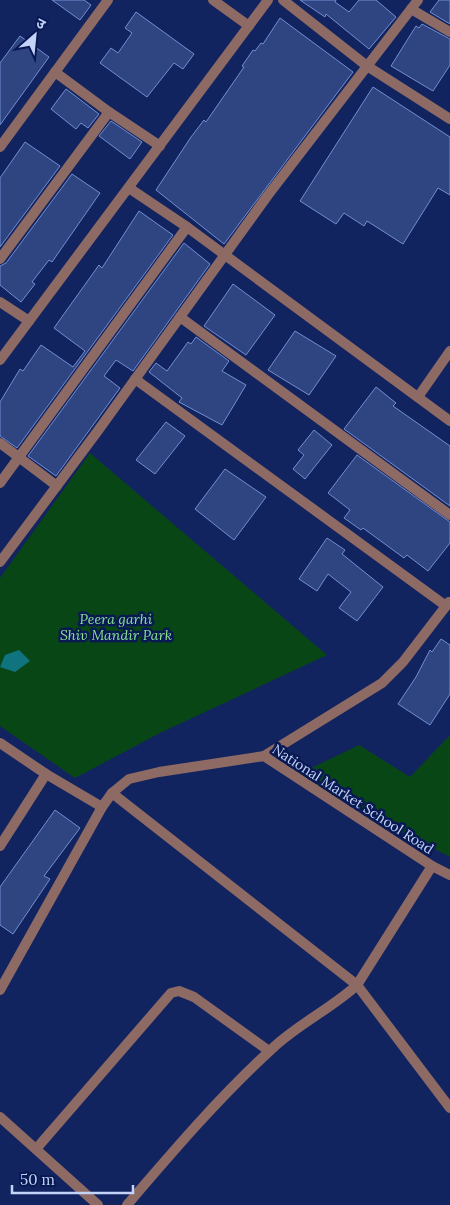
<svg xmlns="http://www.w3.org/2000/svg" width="450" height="1205" viewBox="0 0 450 1205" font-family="Lora,'Noto Sans Devanagari',serif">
<rect width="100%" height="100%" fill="#12245f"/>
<!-- green -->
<g fill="#094616">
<path d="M90,453L327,655L160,733L75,778L0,726V578Z"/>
<path d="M450,735V857L295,776L359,745L410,777Z"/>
</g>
<!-- water -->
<path fill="#0f747f" d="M19,650L30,661L15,672L0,667L5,655Z"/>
<!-- building -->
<g fill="#2e4582" stroke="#728ed2">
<path d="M52,0H84L91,5L80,20Z"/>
<path d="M300,0H336L335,2L349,12L359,0H376L396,17L369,49L326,14L325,17Z"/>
<path d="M439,0H450V24L430,12Z"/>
<path d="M136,12L194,54L183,69L174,63L147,97L100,63L111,48L118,53L132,33L125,28Z"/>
<path d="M280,18L353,72L224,244L156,190L191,137L204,120L206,122L244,67L242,66L253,50L255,51L261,43L263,44Z"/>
<path d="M422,24L450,39V65L433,91L391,66L416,26L419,28Z"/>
<path d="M20,36L49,57L0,125V63Z"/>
<path d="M373,87L450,137V195L438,188L403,244L367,221L364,226L344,213L336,224L300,201Z"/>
<path d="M66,89L99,114L88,128L81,123L76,129L51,109Z"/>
<path d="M111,121L142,142L130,159L99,136Z"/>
<path d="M25,142L60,166L0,247V178Z"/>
<path d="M72,174L100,193L52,262L49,260L32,282L35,284L21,302L0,285V266L6,263Z"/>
<path d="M139,211L173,235L17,448L0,436V402L20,369L23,371L41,345L73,367L85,351L54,328L99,265L102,268Z"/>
<path d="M184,243L210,264L133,371L116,360L104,376L120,388L56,476L28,456Z"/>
<path d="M233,284L275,315L246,355L204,326Z"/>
<path d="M295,331L336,356L309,395L268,370Z"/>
<path d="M196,337L229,361L222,371L246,385L222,425L179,402L182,398L149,372L156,363L167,371L188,342L191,344Z"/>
<path d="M376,387L396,403L393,406L450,446V506L344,429Z"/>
<path d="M166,422L185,436L155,474L136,460Z"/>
<path d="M314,430L332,445L305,479L293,469L304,455L298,450Z"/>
<path d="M357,455L450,522V543L428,571L407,555L404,558L363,528L361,530L344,518L350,510L328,493Z"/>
<path d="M225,469L266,497L234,540L195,509Z"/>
<path d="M327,538L345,550L342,554L383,587L357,621L339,608L351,592L328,574L317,591L299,579Z"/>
<path d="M441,639L450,645V694L430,725L398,704L416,677L430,650L432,652Z"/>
<path d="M55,810L80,828L44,876L50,879L13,934L0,925V887Z"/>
</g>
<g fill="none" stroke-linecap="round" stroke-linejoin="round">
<!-- minor -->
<g stroke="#8e6a65" stroke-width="10">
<path d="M213,0L249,26"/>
<path d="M283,0L367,66L450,119"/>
<path d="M411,9L450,32"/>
<path d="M55,72L109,112"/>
<path d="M0,147L108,0"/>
<path d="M129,188L187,227L450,421"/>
<path d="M0,259L109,112L160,146"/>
<path d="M0,302L29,321"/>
<path d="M180,317L450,515"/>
<path d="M0,360L268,0"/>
<path d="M135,379L446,606"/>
<path d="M418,397L450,351"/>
<path d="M0,443L57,486"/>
<path d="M0,483L187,227"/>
<path d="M0,562L97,432L268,195L418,0"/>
<path d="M0,743L46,774L102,807"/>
<path d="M264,756L382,683L403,662L449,602"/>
<path d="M112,793L357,985L450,1108"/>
<path d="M0,846L46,774"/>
<path d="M0,990L102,807L112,793L129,779L159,772L264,756L432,866L450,875"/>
<path d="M0,1117L98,1205"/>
<path d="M36,1149L171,993L179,991L194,997L269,1051"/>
<path d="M127,1205C174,1150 221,1095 275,1046C300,1023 332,1008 357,985L432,866"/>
</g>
</g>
<g text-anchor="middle" stroke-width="5" stroke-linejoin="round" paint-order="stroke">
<!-- park labels -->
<g font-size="14" font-style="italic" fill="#8ce193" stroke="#091953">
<text x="116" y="624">Peera garhi<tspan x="116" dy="16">Shiv Mandir Park</tspan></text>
</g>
<!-- street labels -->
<g font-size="14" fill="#c4d4f8" stroke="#091953">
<text transform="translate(353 799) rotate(33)" y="5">National Market School Road</text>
</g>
</g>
<!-- north arrow -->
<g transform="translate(35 35) rotate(27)" stroke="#091953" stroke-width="4" paint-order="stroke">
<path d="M0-4L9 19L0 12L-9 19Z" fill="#c4d4f8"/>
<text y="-8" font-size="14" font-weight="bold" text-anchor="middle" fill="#c4d4f8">उ</text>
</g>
<!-- scale -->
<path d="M12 1185v8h121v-8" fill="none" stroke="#c4d4f8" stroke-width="2.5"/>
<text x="20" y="1185" font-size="15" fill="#c4d4f8" stroke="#091953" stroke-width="4" paint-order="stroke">50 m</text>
</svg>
